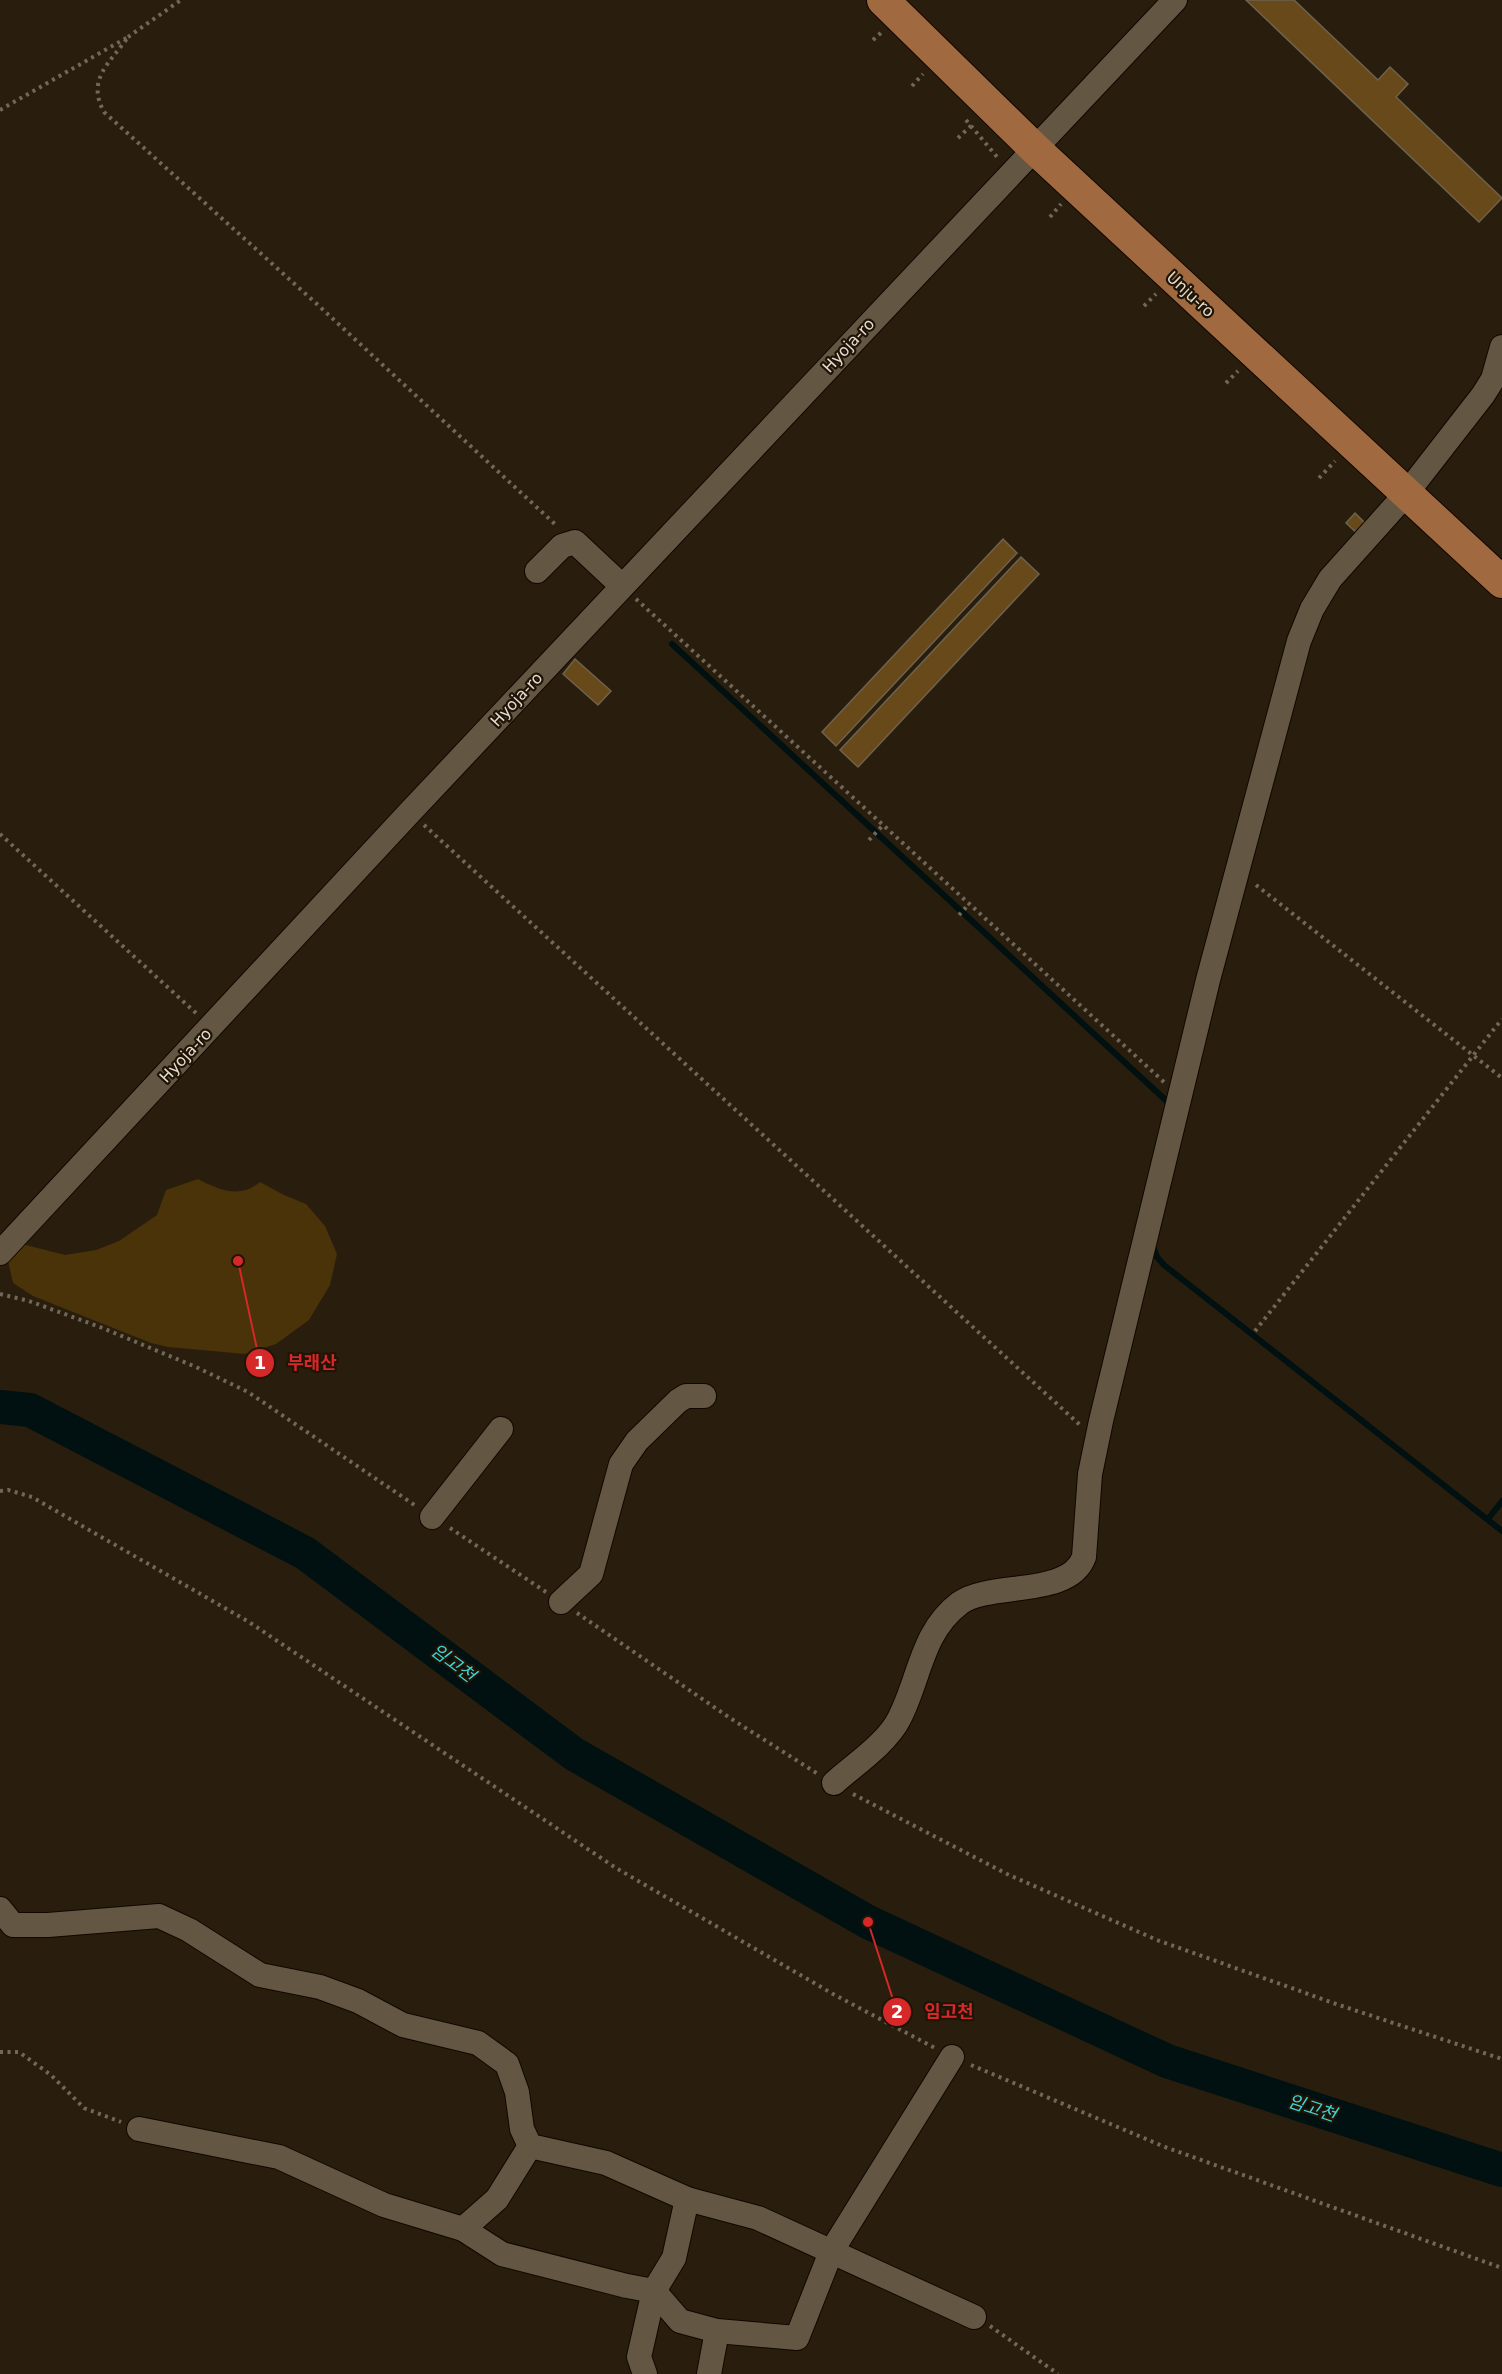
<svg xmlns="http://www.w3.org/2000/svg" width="1502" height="2374" viewBox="0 0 1502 2374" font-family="'DejaVu Sans','Noto Sans KR',sans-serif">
<rect width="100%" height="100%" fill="#291e0d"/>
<!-- green -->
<path fill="#4a3209" d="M198,1179C219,1190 240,1199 260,1182L284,1195L306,1204L325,1226L337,1254L330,1285L309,1320L276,1344L245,1354L168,1347L151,1343L33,1296L13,1283L8,1261L22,1244L65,1255L96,1250L119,1241L157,1215L166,1190Z"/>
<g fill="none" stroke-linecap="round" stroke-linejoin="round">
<!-- stream -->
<g stroke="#011010" stroke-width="6">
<path d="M672,644L1172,1106"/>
<path d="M1153,1246L1157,1257L1164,1265L1502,1531"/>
<path d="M1488,1519L1502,1501"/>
</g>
<!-- river -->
<path stroke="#011010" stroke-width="34" d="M0,1407L30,1410L305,1553L574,1754L868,1922L1167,2061L1502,2170"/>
</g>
<!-- building -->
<g fill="#67491a" stroke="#6f624f" stroke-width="1.5">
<path d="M1246,0H1294L1378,80L1390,67L1408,84L1396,97L1502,198L1479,222Z"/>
<path d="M1355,513L1369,527L1360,536L1346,523Z"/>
<path d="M1003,539L1017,553L836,746L822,732Z"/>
<path d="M1021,557L1039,574L858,767L840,750Z"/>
<path d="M575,659L611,691L598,705L563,674Z"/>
</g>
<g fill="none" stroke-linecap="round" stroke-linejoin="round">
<defs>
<g id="minor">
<path d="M537,571L562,546L575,542L622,586"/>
<path d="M0,1253L410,812L1175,0"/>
<path d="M432,1517L501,1429"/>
<path d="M561,1602L591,1574L621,1464L637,1441L678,1401L686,1396H704"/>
<path d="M834,1783C854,1765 887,1743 899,1719C920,1679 921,1632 960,1603C991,1581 1069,1598 1084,1557L1090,1474L1101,1421L1208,980L1299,641L1312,609L1330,579L1406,494L1483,395L1493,379L1502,347"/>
<path d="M0,1909L13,1925H48L159,1916L189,1930L260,1975L320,1987L358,2001L403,2025L478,2043L507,2064L517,2092L522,2129L530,2146L606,2163L687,2199L758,2218L974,2317"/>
<path d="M139,2129L279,2157L384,2205L463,2229L497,2199L530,2146"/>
<path d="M463,2229L502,2254L627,2286L654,2291L680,2321L717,2331L797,2338L831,2252L952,2057"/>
<path d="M645,2374L639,2357L654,2291L674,2258L687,2199"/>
<path d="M709,2374L717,2331"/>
</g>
<path id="major" d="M883,0L1034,148L1502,582"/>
</defs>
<!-- minor casing -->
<use href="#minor" stroke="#110700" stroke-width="26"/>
<!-- major casing -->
<use href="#major" stroke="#110700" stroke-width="34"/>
<!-- path -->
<g stroke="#72685a" stroke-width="4" stroke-dasharray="3 4.5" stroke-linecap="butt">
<path d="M128,37L181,0"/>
<path d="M873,40L882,32"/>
<path d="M912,86L923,74"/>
<path d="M0,110L128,37C110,63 86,79 104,112L319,306L557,526"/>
<path d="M966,120L998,158"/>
<path d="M958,138L973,124"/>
<path d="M1050,217L1061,204"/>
<path d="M1144,306L1156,294"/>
<path d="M1226,383L1238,371"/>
<path d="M1319,478L1335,461"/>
<path d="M636,599L1164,1082"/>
<path d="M424,825L1080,1425"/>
<path d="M0,834L197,1014"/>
<path d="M869,840L883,825"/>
<path d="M1256,885L1502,1078"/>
<path d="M959,915L969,904"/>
<path d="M0,1294L29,1301L100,1327L196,1367L248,1392L416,1506"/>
<path d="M1255,1331L1502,1019"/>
<path d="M0,1491L8,1490L32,1497L249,1622L616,1868L833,1994L935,2048"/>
<path d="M450,1528L546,1592"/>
<path d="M577,1613L730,1718L818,1774"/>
<path d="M853,1794L1007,1874L1157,1940L1339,2005L1502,2059"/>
<path d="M0,2052H19L51,2075L84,2108L121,2122"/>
<path d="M971,2065L1165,2147L1502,2268"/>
<path d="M990,2326L1058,2374"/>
</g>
<!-- minor -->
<use href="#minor" stroke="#635643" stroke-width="24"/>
<!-- major -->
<use href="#major" stroke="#a06940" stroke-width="32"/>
</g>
<g text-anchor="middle" stroke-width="4.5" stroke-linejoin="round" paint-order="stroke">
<!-- street labels -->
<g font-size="16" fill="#e4dcd1" stroke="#1f1405">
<text transform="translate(1191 294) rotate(43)" y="6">Unju-ro</text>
<text transform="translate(848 345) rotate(-47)" y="6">Hyoja-ro</text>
<text transform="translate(516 699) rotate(-47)" y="6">Hyoja-ro</text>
<text transform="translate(185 1055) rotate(-47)" y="6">Hyoja-ro</text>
</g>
<!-- water labels -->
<g font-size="18" font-style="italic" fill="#3cd6db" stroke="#1f1405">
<text transform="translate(453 1663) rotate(37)" y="6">임고천</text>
<text transform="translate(1312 2108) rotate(18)" y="6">임고천</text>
</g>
</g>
<!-- callouts -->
<path fill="none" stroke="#d62828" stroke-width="2" d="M238 1261L260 1363M868 1922L897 2012"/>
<g fill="#d62828" stroke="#1f1405" stroke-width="2">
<circle cx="238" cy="1261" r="6"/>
<circle cx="868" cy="1922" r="6"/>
<circle cx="260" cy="1363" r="15"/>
<circle cx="897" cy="2012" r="15"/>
</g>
<g font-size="18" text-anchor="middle" font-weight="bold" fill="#fff">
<text x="260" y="1369">1</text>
<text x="897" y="2018">2</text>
</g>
<g font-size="18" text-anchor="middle" font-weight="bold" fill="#d62828" stroke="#1f1405" stroke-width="4.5" stroke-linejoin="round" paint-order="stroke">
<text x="312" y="1369">부래산</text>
<text x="949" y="2018">임고천</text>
</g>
</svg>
